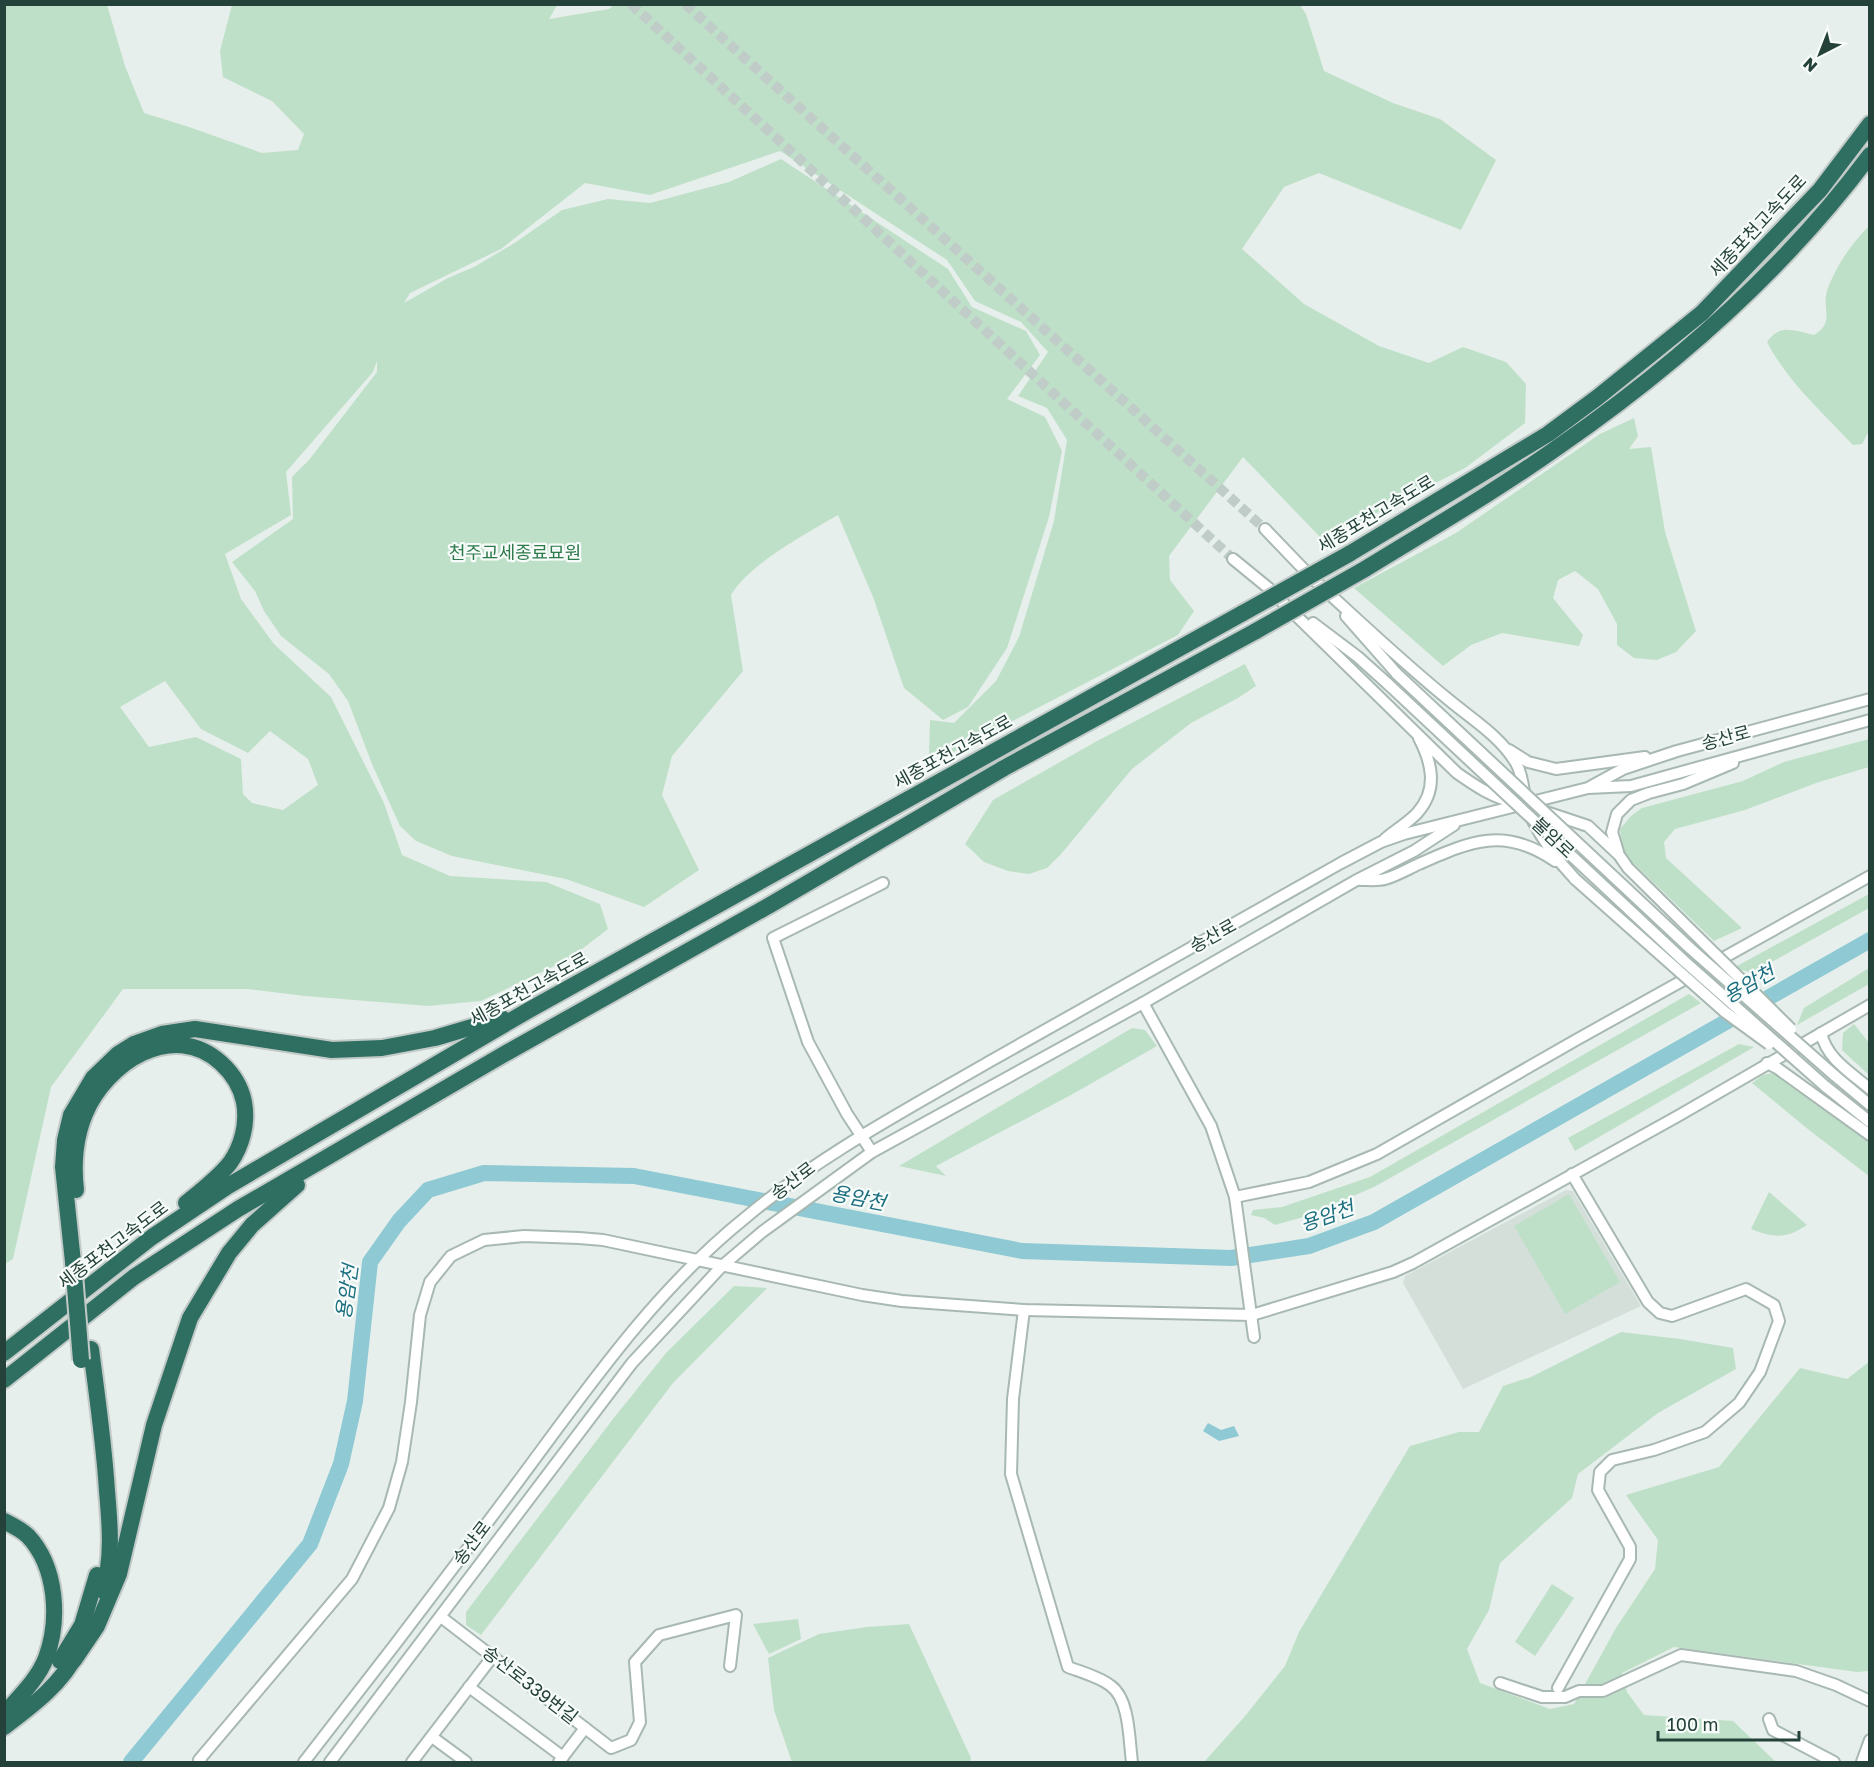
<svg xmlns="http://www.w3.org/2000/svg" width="1874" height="1767" viewBox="0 0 1874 1767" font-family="'Golos Text','Noto Sans KR',sans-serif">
<rect width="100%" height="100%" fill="#e6efeb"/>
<!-- built -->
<path fill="#d4dfda" d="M1566,1190L1573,1191L1641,1306L1463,1389L1403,1283L1405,1276Z"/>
<!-- green -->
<g fill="#bfe0c8" fill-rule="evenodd">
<path d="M614,5H1300L1306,14L1324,71L1393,103L1440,119L1496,160L1461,230L1319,173L1284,187L1242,249L1304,304L1379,346L1429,363L1463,347L1506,362L1526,384L1525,423L1465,468L1357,523L1321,538L1243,457L1169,556L1170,580L1194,611L1178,635L953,752L929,755L930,720L954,723L996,681L1019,637L1054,521L1067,440L1047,408L1018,396L1048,352L1021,322L975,301L947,260L780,151L650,195L585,183L501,249L410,293L404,303L448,278L474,267L513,244L562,210L608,199L650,203L729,182L781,159L948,269L972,307L1026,331L1040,355L1007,399L1045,417L1062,451L1049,517L1007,648L968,707L943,720L904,688L873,597L838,515C807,533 749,564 731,595L743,671L672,756L662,795L699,870L644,907L566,879L452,856L416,841L400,826L372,764L348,701L329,674L281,636L264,611L255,591L232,562L293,519L292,477L309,460L377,372V361L373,372L286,472L291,515L225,554L241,599L274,644L331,697L384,803L402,855L450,876L546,882L600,904L608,929L569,959L481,1001L428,1006L305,996L248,989H123L51,1087L13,1259L5,1264V5H107L125,66L144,113L189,127L262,153L298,150L304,134L272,101L223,77L220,51L232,5H557L549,19L609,9ZM165,681L201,729L248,753L270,731L308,759L318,785L283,810L252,803L243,794L241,759L196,737L149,747L120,707Z"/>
<path d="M1869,226V431L1862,444L1853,445C1822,412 1788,382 1767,342C1780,323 1794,331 1814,335C1837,321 1819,308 1829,285C1839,262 1852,243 1869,226Z"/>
<path d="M1634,418L1638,436L1629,449L1651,447L1665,532L1696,631L1676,652L1657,660L1634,658L1617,645V624L1598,589L1575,571L1558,580L1553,598L1583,635L1579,646L1502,633L1471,645L1443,666L1354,588L1456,533L1600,434Z"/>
<path d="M1245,664L1256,686L1238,698L1191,723L1132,769L1061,854L1047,868L1029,874L1008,871L984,862L965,844L993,800L1097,741Z"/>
<path d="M1869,739V767L1816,783L1745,810L1675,829L1664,842L1666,858L1742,928L1714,941L1626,856L1621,842L1620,829L1631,816L1642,808L1743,781L1784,762Z"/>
<path d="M1869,894V908L1752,973L1739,969L1737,966Z"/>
<path d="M1869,968V984L1797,1025L1804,1008Z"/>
<path d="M1689,994L1701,1003L1374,1187L1307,1216L1275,1225L1264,1218L1251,1215L1253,1210L1282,1207L1370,1177Z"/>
<path d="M1854,1024L1869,1043V1075L1842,1050L1843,1033Z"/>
<path d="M1132,1028L1145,1030L1157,1046L1071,1095L936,1166L946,1176L899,1166Z"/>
<path d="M1739,1044L1754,1047L1575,1151L1568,1138Z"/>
<path d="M1773,1073L1790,1083L1869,1141V1176L1809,1130L1752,1083L1763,1075Z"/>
<path d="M1769,1192L1807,1225C1786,1239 1774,1238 1751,1229Z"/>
<path d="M1569,1194L1620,1282L1565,1314L1514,1226Z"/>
<path d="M734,1286L767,1288L673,1383L481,1635L466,1625V1612L613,1419L666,1353Z"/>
<path d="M1621,1332L1680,1339L1733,1348L1736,1369L1658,1413L1578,1474L1572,1498L1500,1563L1489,1610L1467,1649L1480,1683L1550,1709L1574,1704L1616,1628L1655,1569L1658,1540L1626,1495L1719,1467L1800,1368L1847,1379L1869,1362V1671L1857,1672L1674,1647L1622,1673L1627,1692L1644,1715L1733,1721L1776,1762H1204L1246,1715L1285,1666L1299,1632L1410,1446L1459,1432H1479L1503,1386L1531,1377Z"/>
<path d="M1552,1584L1574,1598L1535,1656L1515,1642Z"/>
<path d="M798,1619L801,1639L769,1654L753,1624Z"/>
<path d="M909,1624L971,1758L970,1762H792L774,1710L768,1658L819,1634L867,1627Z"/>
</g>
<!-- water -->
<path fill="#8ec9d4" d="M1208,1423L1221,1430L1234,1426L1239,1436L1219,1441L1203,1431Z"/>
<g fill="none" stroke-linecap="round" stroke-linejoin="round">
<!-- river -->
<path stroke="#8ec9d4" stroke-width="16" d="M131,1762L310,1544L341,1464L355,1401L370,1262L399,1221L428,1190L484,1173L634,1176L1022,1251L1231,1258L1309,1246L1374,1222L1870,940"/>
<!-- minor-tunnel -->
<g stroke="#bfccc8" stroke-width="10" stroke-dasharray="10 5" stroke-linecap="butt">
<path d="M631,4L1233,559"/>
<path d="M685,4L1265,529"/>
</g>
<defs>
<g id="minor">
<path d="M1265,529L1314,580"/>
<path d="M1233,559L1277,595"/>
<path d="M1312,578C1357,619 1402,662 1449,700C1473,720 1500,736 1516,763C1522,773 1523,787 1525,798"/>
<path d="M1272,592L1457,773C1477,787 1493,798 1517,803"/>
<path d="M1346,616L1397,674"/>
<path d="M1313,623L1358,657L1388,684"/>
<path d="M1509,750L1528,762L1556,769L1645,757"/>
<path d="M1590,787L1623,769L1677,751L1870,699"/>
<path d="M1543,811L1588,826L1619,855"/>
<path d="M1532,819C1543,841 1558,861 1575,879"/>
<path d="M1385,839C1394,831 1412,820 1418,812C1438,789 1432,763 1419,738"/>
<path d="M1618,852L1612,832L1617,814L1631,800L1649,793L1683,784L1733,763"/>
<path d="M1361,880C1369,880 1378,881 1385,879C1396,876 1408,869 1419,864C1471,841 1504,826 1555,861"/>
<path d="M1143,1003L1211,1126L1235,1197L1309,1182L1377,1154L1576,1040L1870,876"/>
<path d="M1821,1033C1827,1059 1850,1072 1870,1089"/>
<path d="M1767,1063L1777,1068L1870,1135"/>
<path d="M1834,1075L1870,1105"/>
<path d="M1825,1086L1870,1122"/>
<path d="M872,1152L847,1114L808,1042L773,938L883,883"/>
<path d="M1235,1197L1254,1337"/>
<path d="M1024,1310L1013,1399L1011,1474L1068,1667C1081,1672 1100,1677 1111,1686C1130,1700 1129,1741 1132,1762"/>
<path d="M441,1617L585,1728L559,1762"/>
<path d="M1500,1683L1542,1697H1565L1579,1691H1603L1681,1655L1796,1671L1836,1685L1870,1701"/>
<path d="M469,1687L563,1757"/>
<path d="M1558,1688L1630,1559V1547L1598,1490L1600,1472L1612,1460L1654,1450L1705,1432L1739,1403L1760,1372L1779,1321L1774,1305L1746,1289L1672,1316L1660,1313L1648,1302L1572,1174"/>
<path d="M1769,1719L1773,1730L1834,1762"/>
<path d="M585,1728L611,1748L631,1740L640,1722L635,1662L659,1635L736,1615L730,1666"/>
<path d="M432,1737L466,1762"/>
<path d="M201,1762L199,1760L352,1579L389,1508L402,1462L411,1402L420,1315L430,1282L451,1256L484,1240L524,1236L579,1238L603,1240L862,1295L902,1301L1024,1310L1252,1315L1393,1272L1413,1263L1678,1116L1870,1005"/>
<path d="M304,1762C376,1670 447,1577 517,1483C587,1389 653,1292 745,1218C819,1156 904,1111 987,1063C1105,996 1224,930 1341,863L1381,842L1404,834L1588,788L1631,786L1870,720"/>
<path d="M330,1762L632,1363L722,1266L762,1232L872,1152L1143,1003L1355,881L1414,851L1454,825"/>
<path d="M412,1762L493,1656"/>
<path d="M1862,1762L1870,1740"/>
</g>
<g id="highway">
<path d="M1349,554L1548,434L1598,397L1702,313L1820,190L1870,124"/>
<path d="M1365,569C1430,529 1496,491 1558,447C1675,366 1785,269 1870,155"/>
<path d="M76,1190C73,1164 75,1138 85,1114C106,1063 173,1019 221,1063C232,1073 241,1087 244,1102C248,1123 242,1146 230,1163C218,1178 201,1191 186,1203"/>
<path d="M73,1262L63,1167L65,1140L71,1115L93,1078L118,1054L134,1044L162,1034L195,1029L332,1050L382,1048L435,1038L502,1018"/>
<path d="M91,1349C97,1396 104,1443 107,1491C110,1525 113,1558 103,1591"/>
<path d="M4,1353L152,1237L228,1186L529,1010L1243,613"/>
<path d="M4,1380L134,1277L238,1209L508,1052L770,905L1004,768L1256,631"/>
<path d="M4,1521C12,1525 22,1530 28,1536C57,1567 60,1620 46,1658C38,1679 19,1697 4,1714"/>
<path d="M74,1660L97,1626L119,1574L154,1425L190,1318L229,1253L252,1225L297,1185"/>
<path d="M60,1661L82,1625L97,1575"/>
<path d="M4,1727C32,1706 63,1683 78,1651"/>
</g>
</defs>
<!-- minor casing -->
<use href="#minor" stroke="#a8b8b2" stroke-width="14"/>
<!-- highway casing -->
<use href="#highway" stroke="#c2cac8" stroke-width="20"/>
<!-- minor -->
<use href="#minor" stroke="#fff" stroke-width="10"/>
<!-- highway -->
<use href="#highway" stroke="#2f6f62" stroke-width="16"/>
<defs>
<g id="minor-bridge">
<path d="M1397,674L1691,949L1834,1075"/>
<path d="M1388,684L1683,960L1825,1086"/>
<path d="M1619,855L1628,868L1791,1029"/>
<path d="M1575,879L1725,1012L1769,1044"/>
</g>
<g id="highway-bridge">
<path d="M1243,613L1349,554"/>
<path d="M1256,631L1365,569"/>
<path d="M73,1262L81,1360"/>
</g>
</defs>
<!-- minor-bridge casing -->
<use href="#minor-bridge" stroke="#a8b8b2" stroke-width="14" stroke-linecap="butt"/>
<!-- highway-bridge casing -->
<use href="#highway-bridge" stroke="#c2cac8" stroke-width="20" stroke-linecap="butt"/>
<!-- minor-bridge -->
<use href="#minor-bridge" stroke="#fff" stroke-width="10"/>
<!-- highway-bridge -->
<use href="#highway-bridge" stroke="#2f6f62" stroke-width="16"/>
</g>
<g text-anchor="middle" stroke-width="4.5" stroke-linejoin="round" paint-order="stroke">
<!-- street labels -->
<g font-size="18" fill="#24423a" stroke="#f7fbf9">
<text transform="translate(1758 226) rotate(-47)" y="6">세종포천고속도로</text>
<text transform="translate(1376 514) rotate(-31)" y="6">세종포천고속도로</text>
<text transform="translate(1726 738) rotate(-15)" y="6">송산로</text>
<text transform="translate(953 752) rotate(-29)" y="6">세종포천고속도로</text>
<text transform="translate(1553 838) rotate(43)" y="6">불암로</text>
<text transform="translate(1213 936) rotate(-29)" y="6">송산로</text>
<text transform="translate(529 989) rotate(-29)" y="6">세종포천고속도로</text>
<text transform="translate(793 1181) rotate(-37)" y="6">송산로</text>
<text transform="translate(113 1245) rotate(-37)" y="6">세종포천고속도로</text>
<text transform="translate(472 1543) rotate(-53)" y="6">송산로</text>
<text transform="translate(530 1685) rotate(38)" y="6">송산로339번길</text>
</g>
<!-- park labels -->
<g font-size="18" fill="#2d7a4b" stroke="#f7fbf9">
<text x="515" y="559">천주교세종료묘원</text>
</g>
<!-- water labels -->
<g font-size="20" font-style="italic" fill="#1c6f80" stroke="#f7fbf9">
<text transform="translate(1749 984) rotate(-30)" y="7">용암천</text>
<text transform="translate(858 1198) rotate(11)" y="7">용암천</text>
<text transform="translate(1327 1216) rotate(-19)" y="7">용암천</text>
<text transform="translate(347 1292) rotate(-82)" y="7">용암천</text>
</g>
</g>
<!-- border -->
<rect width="1874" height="1767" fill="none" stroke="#24423a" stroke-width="12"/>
<!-- north arrow -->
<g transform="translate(1820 54) rotate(222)" stroke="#f7fbf9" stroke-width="4.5" paint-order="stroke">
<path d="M0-4.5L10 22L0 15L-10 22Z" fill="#24423a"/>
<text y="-9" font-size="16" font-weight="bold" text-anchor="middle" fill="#24423a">N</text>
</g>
<!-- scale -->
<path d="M1658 1731v9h141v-9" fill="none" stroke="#24423a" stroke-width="3"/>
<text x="1667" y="1731" font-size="18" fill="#24423a" stroke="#f7fbf9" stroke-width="4.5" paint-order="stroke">100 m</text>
</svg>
